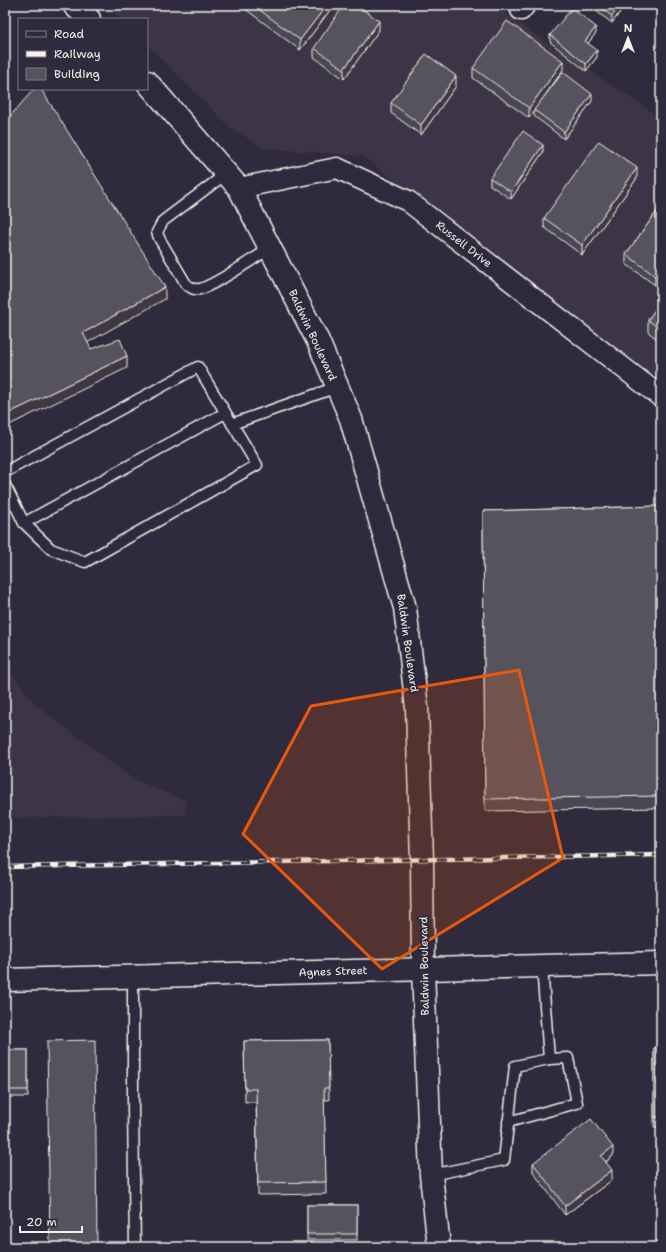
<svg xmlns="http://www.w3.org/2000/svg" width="666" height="1252" viewBox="0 0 666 1252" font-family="'Shantell Sans',sans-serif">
<rect width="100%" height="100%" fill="#2f2a3d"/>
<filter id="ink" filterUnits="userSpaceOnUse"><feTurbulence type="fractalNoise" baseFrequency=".025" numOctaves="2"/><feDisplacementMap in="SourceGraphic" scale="8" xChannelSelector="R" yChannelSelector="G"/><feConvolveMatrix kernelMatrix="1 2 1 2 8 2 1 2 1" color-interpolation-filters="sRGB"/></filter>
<g filter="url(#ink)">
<!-- built -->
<g fill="#3b3647">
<path d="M106,5H494L531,32L657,115L661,118V383L362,156L264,148L231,128L147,45V19H121Z"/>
<path d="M5,665L35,704L133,779L186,801L185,815L5,818Z"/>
</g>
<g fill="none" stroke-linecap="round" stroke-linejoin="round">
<defs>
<g id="service">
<path d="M227,173L163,221L157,232L159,238L186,284C191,288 194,290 200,289C218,284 253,258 271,248"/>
<path d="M232,424L337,387"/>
<path d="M5,472L198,367L257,465L85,562L51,549L24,523L5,485"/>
<path d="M24,523L225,413"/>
<path d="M133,977V1109L135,1247"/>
<path d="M508,1122L577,1103L568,1058L549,1059"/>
<path d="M431,1175L504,1160L515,1066L549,1059L542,966"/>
</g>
<g id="minor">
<path d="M521,10L525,5"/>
<path d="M239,188L337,168L408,201L661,397"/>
</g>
<g id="secondary">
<path d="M74,5L89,19"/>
<path d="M147,82L239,188L318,341L351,419L405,608L417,708L422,860L423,969L431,1175L439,1247"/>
</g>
<path id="primary" d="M5,980L661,963"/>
</defs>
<!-- service casing -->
<use href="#service" stroke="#f4f1e8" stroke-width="13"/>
<!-- minor casing -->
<use href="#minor" stroke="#f4f1e8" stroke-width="23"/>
<!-- secondary casing -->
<use href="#secondary" stroke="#f4f1e8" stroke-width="25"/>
<!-- primary casing -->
<use href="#primary" stroke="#f4f1e8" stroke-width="25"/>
<!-- service -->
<use href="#service" stroke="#2f2a3d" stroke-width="10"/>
<!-- minor -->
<use href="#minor" stroke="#2f2a3d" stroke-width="20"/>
<!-- secondary -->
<use href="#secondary" stroke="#2f2a3d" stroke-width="22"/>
<!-- primary -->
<use href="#primary" stroke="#2f2a3d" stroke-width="22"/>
<defs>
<path id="rail" d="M5,867L661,855"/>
</defs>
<!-- rail casing -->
<use href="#rail" stroke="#f4f1e8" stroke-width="4.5"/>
<!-- rail -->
<use href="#rail" stroke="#2f2a3d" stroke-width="3" stroke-dasharray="9" stroke-linecap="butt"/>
</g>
<!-- wall -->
<g fill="#4a4752" stroke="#f4f1e8">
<path d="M244,5H330V10L300,50L244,8Z"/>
<path d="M588,5H625L612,23Z"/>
<path d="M379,30L344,79L314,57V48Z"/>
<path d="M596,33L588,43L597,57L586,71L550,42V35Z"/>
<path d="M473,68L563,70L529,118L473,78Z"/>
<path d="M456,86L421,135L391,113V103Z"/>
<path d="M592,101L564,139L534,116V110Z"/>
<path d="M543,152L511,199L490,185V178Z"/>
<path d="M637,178L582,255L544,227V218Z"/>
<path d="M661,206V277L655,285L626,264V254Z"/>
<path d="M661,301V342L648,332V320Z"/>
<path d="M661,506V808L485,811L483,511Z"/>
<path d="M328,1040L329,1100H324L326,1194L258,1195L256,1102H245L244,1041Z"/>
<path d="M661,1047V1127H654V1048Z"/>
<rect x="5" y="1050" width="23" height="47"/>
<path d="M613,1156L606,1162L612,1180L565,1215L533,1172V1163Z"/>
<rect x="307" y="1205" width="50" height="35"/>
</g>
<!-- shaded-wall -->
<g fill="#3c3942" stroke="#f4f1e8">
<path d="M327,5H330V10L300,50V40Z"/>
<path d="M620,5H625L612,23V16Z"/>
<path d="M379,21V30L344,79V69Z"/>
<path d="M596,27V33L585,47V41Z"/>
<path d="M597,50V57L586,71V64Z"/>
<path d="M563,61V70L529,118V108Z"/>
<path d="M456,76V86L421,135V125Z"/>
<path d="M592,94V101L564,139V132Z"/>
<path d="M543,145V152L511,199V192Z"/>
<path d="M637,168V178L582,255V245Z"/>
<path d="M661,268V277L655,285V276Z"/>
<path d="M165,287V299L83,345V333Z"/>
<path d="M127,356V368L5,427V415Z"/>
<path d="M613,1147V1156L601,1165V1156Z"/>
<path d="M612,1170V1180L565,1215V1206Z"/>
</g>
<!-- building -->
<g fill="#56525f" stroke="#f4f1e8">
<path d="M253,5H327L300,40Z"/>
<path d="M344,5H357L379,21L344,69L314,48Z"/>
<path d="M597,5H620L612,16Z"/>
<path d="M572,8L596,27L585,41L597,50L586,64L550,35Z"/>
<path d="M507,21L563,61L529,108L473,68Z"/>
<path d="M426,54L456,76L421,125L391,103Z"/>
<path d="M563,72L592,94L564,132L534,110Z"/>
<path d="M34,89H41L165,287L83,333L91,349L120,339L127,356L5,415V122Z"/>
<path d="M523,131L543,145L511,192L490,178Z"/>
<path d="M599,141L637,168L582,245L544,218Z"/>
<path d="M661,206V268L655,276L626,254Z"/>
<path d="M661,301V330L648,320Z"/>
<path d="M661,506V796L485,799L483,511Z"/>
<path d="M95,1040L97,1247H50L47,1041Z"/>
<path d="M328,1040L329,1088H324L326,1182L258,1183L256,1089H245L244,1041Z"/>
<path d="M661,1047V1117H654V1048Z"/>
<rect x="5" y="1050" width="23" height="40"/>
<path d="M591,1119L613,1147L601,1156L612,1170L565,1206L533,1163Z"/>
<rect x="307" y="1205" width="50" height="29"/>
</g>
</g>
<!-- marked area -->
<path fill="#e8590c" fill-opacity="0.2" stroke="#e8590c" stroke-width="3" stroke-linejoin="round" d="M519,670L563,858L382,969L243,834L311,706Z"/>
<g text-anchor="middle" stroke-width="4" stroke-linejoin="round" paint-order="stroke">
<!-- street labels -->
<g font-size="11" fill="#f4f1e8" stroke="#2f2a3d">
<text transform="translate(464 244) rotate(38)" y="4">Russell Drive</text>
<text transform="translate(313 335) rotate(65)" y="4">Baldwin Boulevard</text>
<text transform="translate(408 643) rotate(82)" y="4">Baldwin Boulevard</text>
<text transform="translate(424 966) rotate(-91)" y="4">Baldwin Boulevard</text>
<text transform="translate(333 971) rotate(-2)" y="4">Agnes Street</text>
</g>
</g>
<!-- margin -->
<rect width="666" height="1252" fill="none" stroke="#2f2a3d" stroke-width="20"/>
<rect x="10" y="10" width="646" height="1232" fill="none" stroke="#f4f1e8" stroke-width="1.5" filter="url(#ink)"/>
<!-- legend -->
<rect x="18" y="18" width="130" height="72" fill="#2f2a3d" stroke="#7e7a81"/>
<rect x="26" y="31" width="20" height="6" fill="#2f2a3d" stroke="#7e7a81"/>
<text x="54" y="38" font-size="12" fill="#f4f1e8">Road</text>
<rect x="26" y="51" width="20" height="6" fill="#f4f1e8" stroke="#7e7a81"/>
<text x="54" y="58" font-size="12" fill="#f4f1e8">Railway</text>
<rect x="26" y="68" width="20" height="12" fill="#56525f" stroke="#7e7a81"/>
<text x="54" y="78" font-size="12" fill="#f4f1e8">Building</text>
<!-- north arrow -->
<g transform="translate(628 38)" stroke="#2f2a3d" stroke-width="3" paint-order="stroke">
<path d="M0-3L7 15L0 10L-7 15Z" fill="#f4f1e8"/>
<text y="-6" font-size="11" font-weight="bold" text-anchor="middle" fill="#f4f1e8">N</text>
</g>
<!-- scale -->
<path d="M20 1226v6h62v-6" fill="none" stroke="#f4f1e8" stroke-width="2"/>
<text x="26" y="1226" font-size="12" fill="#f4f1e8" stroke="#2f2a3d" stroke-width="3" paint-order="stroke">20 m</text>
</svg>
